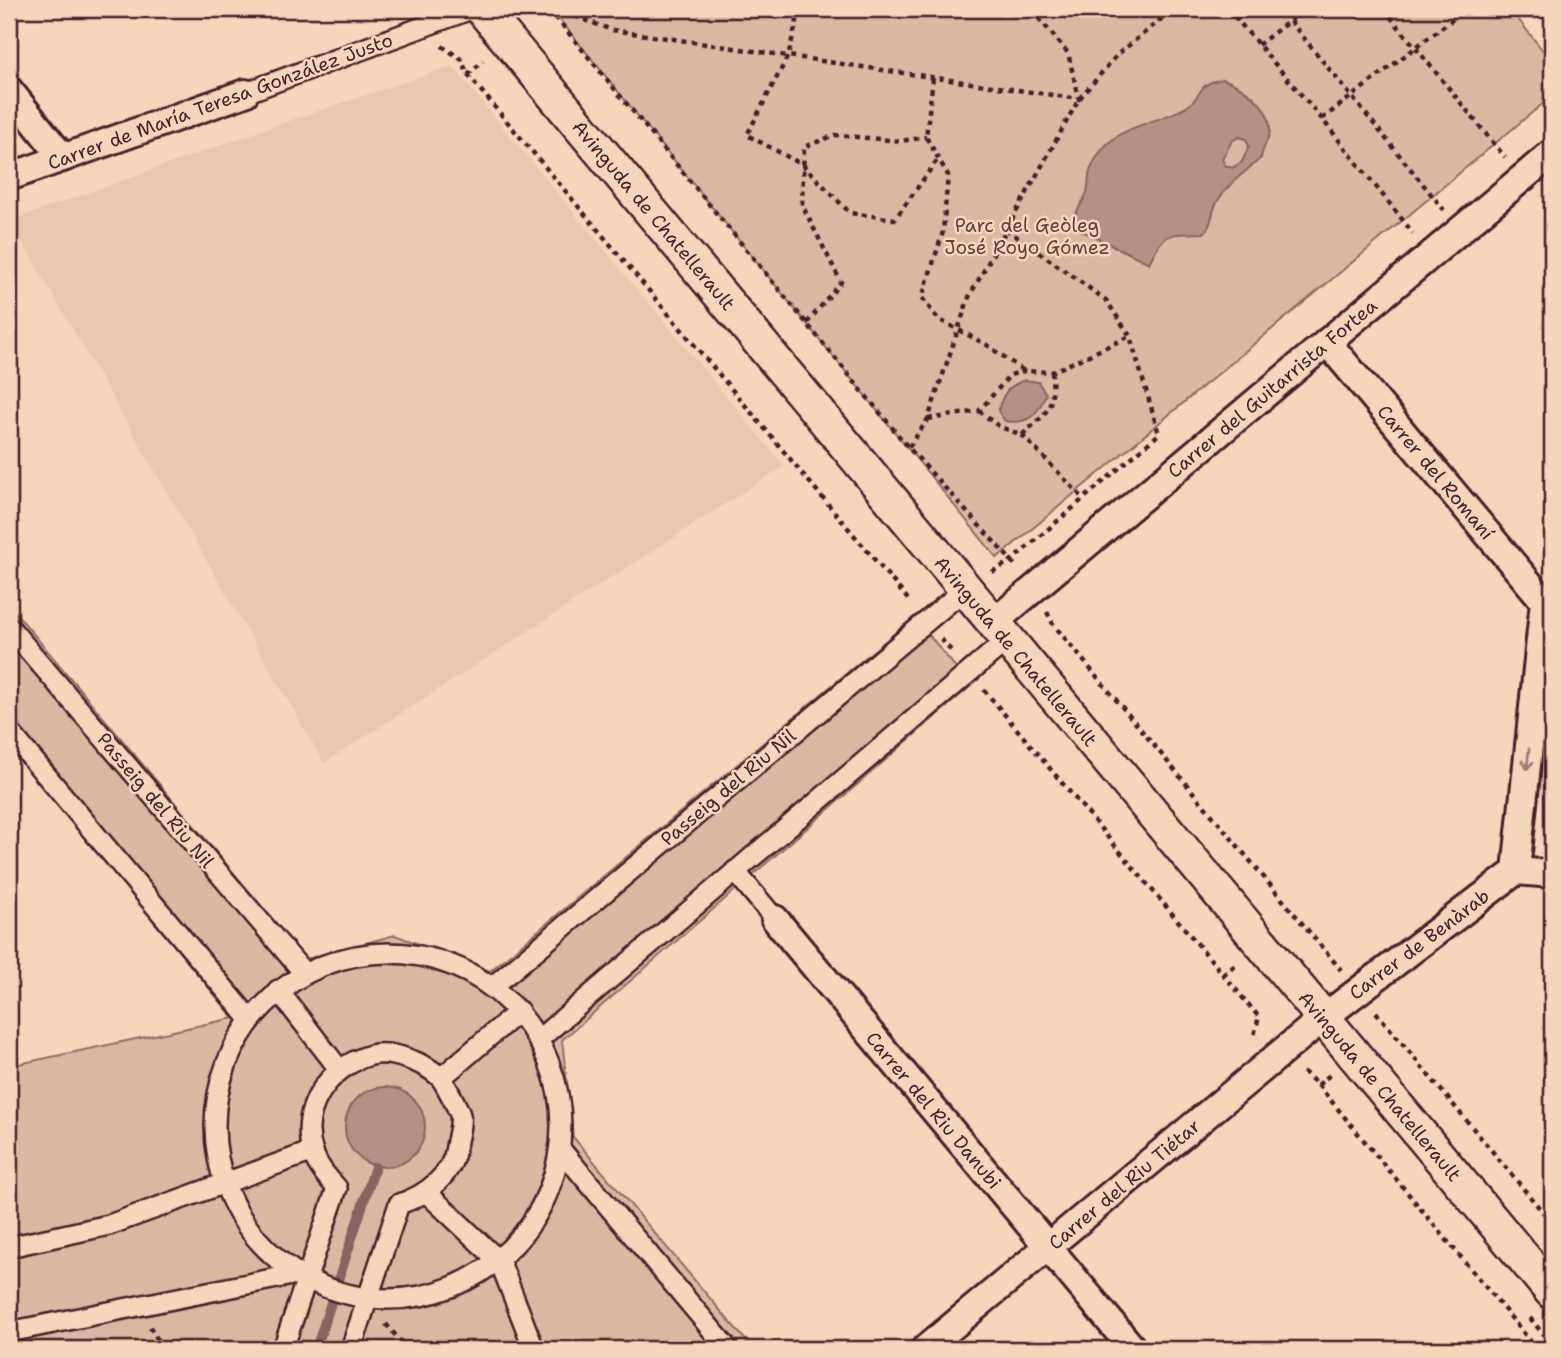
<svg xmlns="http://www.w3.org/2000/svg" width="1561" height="1358" viewBox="0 0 1561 1358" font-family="'Shantell Sans',sans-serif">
<rect width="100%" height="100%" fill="#f4d7ba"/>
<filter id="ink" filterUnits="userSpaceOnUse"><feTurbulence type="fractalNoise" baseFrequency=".0143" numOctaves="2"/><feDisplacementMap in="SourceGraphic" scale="14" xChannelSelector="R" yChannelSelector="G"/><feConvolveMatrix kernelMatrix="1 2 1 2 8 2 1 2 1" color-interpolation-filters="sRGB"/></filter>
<g filter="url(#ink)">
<!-- built -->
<path fill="#e6c8af" d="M452,66L784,466L324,763L10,221L268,128Z"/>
<!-- green -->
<g fill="#d8b9a2" stroke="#916c66" stroke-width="2">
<path d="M551,9H1510L1552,62V96L997,558Z"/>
<path d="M9,605L306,959L395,935L490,971L914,617L971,686L562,1040L573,1137L753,1349H9V1066L234,1018L9,746Z"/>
</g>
<!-- water -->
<g fill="#b39183" stroke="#896360" stroke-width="2" fill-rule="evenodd">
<path d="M1223,79C1244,87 1271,105 1270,131C1269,140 1262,148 1261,158C1246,171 1227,185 1217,202C1211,213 1213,224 1204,233C1169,235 1166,228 1149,263L1074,227C1072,214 1083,204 1087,192C1089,185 1088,177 1090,171C1108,123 1149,128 1186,107C1204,96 1195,84 1223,79ZM1239,137L1246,139L1249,146L1242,162L1232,168L1225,165L1222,159L1232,141Z"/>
<path d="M1025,380L1038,382L1046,394C1038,415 1028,425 1005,421L998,411C1003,393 1008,386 1025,380Z"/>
<circle cx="385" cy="1127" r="40"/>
</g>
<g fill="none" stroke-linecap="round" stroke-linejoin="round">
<!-- stream -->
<path stroke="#896360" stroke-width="10" d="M316,1349L375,1167"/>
<defs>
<g id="pedestrian">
<path d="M245,93L471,9"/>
<path d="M9,627L304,973"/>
<path d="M9,731L249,1018"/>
<path d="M735,871L775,919"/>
<circle cx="388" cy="1126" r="173"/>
<path d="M492,987L965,589"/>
<path d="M278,990L339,1069"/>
<path d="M539,1039L1007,640"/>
<path d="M441,1078L519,1011"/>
<path d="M562,1151L728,1349"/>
<path d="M427,1193L500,1262L534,1349"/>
<path d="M9,1247L109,1225L313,1151"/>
<path d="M9,1332L292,1275"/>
<path d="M283,1349L337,1188C327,1177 318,1167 313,1153C298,1109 329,1066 371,1055C392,1050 425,1063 440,1077C445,1083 458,1108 460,1115C462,1124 457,1138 456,1147C453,1175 425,1196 399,1204L351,1349"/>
</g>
<g id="minor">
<path d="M9,90L63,158"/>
<path d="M9,177L245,93"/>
<path d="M1327,342L1544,601"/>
<path d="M993,623L1552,153"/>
<path d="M1516,871L1544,601L1552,602"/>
<path d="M1516,871L1552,874"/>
<path d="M775,919L1133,1349"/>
<path d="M925,1349L1323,1018L1516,871"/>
</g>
<path id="tertiary" d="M482,9L1552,1292"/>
</defs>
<!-- pedestrian casing -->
<use href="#pedestrian" stroke="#4a1f2b" stroke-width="24"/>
<!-- minor casing -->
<use href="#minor" stroke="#4a1f2b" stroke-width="32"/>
<!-- tertiary casing -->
<use href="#tertiary" stroke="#4a1f2b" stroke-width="38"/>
<!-- path -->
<g stroke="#4a1f2b" stroke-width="4.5" stroke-dasharray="5 5" stroke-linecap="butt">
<path d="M549,9L908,447L1017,567"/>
<path d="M556,9L612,30L1079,99L1068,53L1031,9"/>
<path d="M800,9L788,56L747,135L803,165L850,213L895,219L938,159"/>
<path d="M1228,9L1322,119L1413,233"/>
<path d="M1384,9L1505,157"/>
<path d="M531,18L541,9"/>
<path d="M1290,21L1444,210"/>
<path d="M1258,45L1305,9"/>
<path d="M442,46L461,59L468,75L911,603"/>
<path d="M468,75L483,61"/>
<path d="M933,78L926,137L948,175L943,232L922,298L938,319L987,345L1024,371"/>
<path d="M1322,119L1466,9"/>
<path d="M807,323L841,282L802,205L804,147L835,135L901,141L926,137"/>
<path d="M979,411L1000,427L1022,435C1049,411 1054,409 1052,372"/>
<path d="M928,419L979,411L1010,375L1024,371L1052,372L1130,336"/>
<path d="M1022,435L1084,499"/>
<path d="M909,447L928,419L969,297L1079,99L1118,54L1174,9"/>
<path d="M992,572L1011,561L1159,434L1130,336L1106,300L1006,229"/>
<path d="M1047,612L1053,624L1341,970"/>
<path d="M941,639L954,654"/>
<path d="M984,690L1259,1017L1254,1035L1257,1038"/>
<path d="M1223,975L1238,963"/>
<path d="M1376,1012L1552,1223"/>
<path d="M1303,1074L1305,1073L1318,1085L1537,1349"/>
<path d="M1318,1085L1331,1074"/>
<path d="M1530,1318L1552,1345"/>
<path d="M386,1324L407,1349"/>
<path d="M150,1327L163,1349"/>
</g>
<!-- pedestrian -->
<use href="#pedestrian" stroke="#f4d7ba" stroke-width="19"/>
<!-- minor -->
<use href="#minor" stroke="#f4d7ba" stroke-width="26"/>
<!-- tertiary -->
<use href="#tertiary" stroke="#f4d7ba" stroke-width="33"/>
</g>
<!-- one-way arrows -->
<defs><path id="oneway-shaft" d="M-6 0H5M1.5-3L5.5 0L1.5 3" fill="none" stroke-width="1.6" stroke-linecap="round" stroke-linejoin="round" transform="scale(1.75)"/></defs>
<use stroke="#9f7b72" href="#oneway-shaft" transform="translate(1528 759) rotate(96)"/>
</g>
<g text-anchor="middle" stroke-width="5" stroke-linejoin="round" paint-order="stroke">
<!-- street labels -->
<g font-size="19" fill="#4a1f2b" stroke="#f4d7ba">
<text transform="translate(220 101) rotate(-20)" y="7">Carrer de María Teresa González Justo</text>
<text transform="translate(654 215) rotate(50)" y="7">Avinguda de Chatellerault</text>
<text transform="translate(1272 388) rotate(-40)" y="7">Carrer del Guitarrista Fortea</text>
<text transform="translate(1436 472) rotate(50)" y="7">Carrer del Romaní</text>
<text transform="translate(1016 651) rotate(50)" y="7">Avinguda de Chatellerault</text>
<text transform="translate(728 787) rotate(-40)" y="7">Passeig del Riu Nil</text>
<text transform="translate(156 800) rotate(50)" y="7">Passeig del Riu Nil</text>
<text transform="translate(1419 944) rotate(-37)" y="7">Carrer de Benàrab</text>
<text transform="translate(1380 1086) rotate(50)" y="7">Avinguda de Chatellerault</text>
<text transform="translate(934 1110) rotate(50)" y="7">Carrer del Riu Danubi</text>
<text transform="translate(1124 1184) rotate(-40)" y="7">Carrer del Riu Tiétar</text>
</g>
<!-- park labels -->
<g font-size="19" fill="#663e43" stroke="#f4d7ba">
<text x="1027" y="232">Parc del Geòleg<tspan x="1027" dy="22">José Royo Gómez</tspan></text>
</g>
</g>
<!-- margin -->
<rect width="1561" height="1358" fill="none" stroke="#f4d7ba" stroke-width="35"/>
<rect x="18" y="18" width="1526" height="1323" fill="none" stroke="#4a1f2b" stroke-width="2.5" filter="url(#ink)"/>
</svg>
